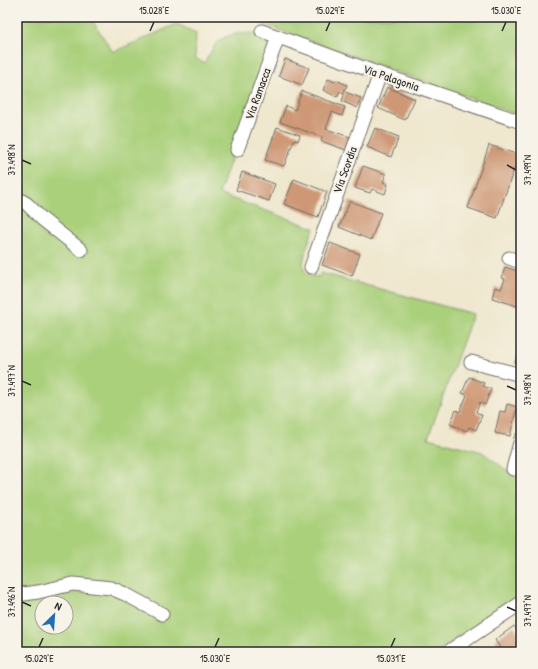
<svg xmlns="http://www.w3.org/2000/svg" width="538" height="669" viewBox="0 0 538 669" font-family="'Patrick Hand',sans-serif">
<rect width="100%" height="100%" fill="#f7f3e8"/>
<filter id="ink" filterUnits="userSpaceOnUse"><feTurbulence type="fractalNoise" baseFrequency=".025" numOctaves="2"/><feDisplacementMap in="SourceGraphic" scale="8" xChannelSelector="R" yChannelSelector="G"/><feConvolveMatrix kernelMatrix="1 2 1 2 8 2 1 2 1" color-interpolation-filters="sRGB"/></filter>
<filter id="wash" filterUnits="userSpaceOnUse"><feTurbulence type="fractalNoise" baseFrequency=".012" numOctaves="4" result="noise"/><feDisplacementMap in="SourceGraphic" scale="16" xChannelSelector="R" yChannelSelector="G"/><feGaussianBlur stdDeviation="0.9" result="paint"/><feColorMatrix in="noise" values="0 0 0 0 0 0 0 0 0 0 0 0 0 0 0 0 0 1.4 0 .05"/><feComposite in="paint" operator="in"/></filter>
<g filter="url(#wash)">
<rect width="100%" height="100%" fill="#efe7ce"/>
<!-- green -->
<g fill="#aad07b" stroke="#6a7e53" fill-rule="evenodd">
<path d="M17,17H90L113,52L177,24L196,33L195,58L204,63L217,42L225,37L235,34L254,33L272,41L219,194L314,228C311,238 295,269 309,275C312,276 316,276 319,277L321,273L473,314L428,438L482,452L521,481V594L438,652H17ZM42,603H66V627H42Z"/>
<path d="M245,17H521V116L260,23Z"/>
</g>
<g id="blocks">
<!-- building -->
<g fill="#ce9876">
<path d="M285,59L309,68L302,85L279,76Z"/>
<path d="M328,79L335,82L336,80L347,85L343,93L340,91L337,97L323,90Z"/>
<path d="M387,87L415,99L405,120L378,108Z"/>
<path d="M302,91L345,107L342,116L332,112L326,129L350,137L346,150L321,141L322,137L280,122L286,106L295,110Z"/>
<path d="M345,92L361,98L357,108L342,101Z"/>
<path d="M277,127L300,135L298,141L294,140L284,166L265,160Z"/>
<path d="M375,128L399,137L391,157L367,147Z"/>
<path d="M489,145L519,155L497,218L468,208Z"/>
<path d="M363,166L386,174L383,182L388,184L385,194L372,189L370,193L355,188Z"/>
<path d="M242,172L275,184L269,201L236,190Z"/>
<path d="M294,179L327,192L318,217L284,204Z"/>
<path d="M350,201L381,213L371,240L339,227Z"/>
<path d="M521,231V250L516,249Z"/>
<path d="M330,243L360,254L352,276L322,265Z"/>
<path d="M505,267L518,271L517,274L521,276V294L517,306L492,298L495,287L501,289L505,279L502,278Z"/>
<path d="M521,344V365L515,363Z"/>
<path d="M469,377L484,383L483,386L491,389L485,405L480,402L476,412L482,415L476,430L469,427L467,431L450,424L456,410L460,412L467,395L462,393Z"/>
<path d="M507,404L517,407L510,436L495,433L500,411L505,412Z"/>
<path d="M514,626L521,636V647L515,652H503L495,640Z"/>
</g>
</g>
</g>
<g filter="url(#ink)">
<use href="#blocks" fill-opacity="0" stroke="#706d64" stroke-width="1"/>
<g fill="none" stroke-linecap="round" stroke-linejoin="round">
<defs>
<g id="minor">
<path d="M262,31L380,74L521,122"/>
<path d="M237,150L278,37"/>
<path d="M17,198L27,204L42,219L81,250"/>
<path d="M509,258L521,262"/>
<path d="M311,267L380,74"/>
<path d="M471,362L521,375"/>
<path d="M513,469L521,439"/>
<path d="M17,593L24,594L38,592L73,584L111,588L125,594L162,614"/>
<path d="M448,652L521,603"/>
</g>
</defs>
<!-- minor casing -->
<use href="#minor" stroke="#706d64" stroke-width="15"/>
<!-- minor -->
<use href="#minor" stroke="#fff" stroke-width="13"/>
</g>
</g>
<!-- ticks -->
<path fill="none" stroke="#2b2b2b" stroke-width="1.5" d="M150,31L154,22M326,31L330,22M502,31L506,22M22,160L31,164M507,165L516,170M22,381L31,385M507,386L516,390M22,602L31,606M507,607L516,611M39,647L43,638M215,647L219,638M391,647L395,638"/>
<g text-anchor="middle" stroke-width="4" stroke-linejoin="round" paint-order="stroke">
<!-- street labels -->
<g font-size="12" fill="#2b2b2b" stroke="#f7f3e8">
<text transform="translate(391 78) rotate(19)" y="4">Via Palagonia</text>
<text transform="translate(258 94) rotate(-70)" y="4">Via Ramacca</text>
<text transform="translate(345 170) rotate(-70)" y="4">Via Scordia</text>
</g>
</g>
<!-- margin -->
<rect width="538" height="669" fill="none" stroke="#f7f3e8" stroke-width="44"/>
<!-- north arrow -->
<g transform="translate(54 615) rotate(25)"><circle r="19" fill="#f7f3e8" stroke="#a5a39c"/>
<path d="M0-3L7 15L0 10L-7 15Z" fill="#1f6fb2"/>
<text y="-6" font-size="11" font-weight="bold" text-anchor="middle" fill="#2b2b2b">N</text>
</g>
<rect x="22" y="22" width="494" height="625" fill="none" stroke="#2b2b2b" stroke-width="1.5"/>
<g font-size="10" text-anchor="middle" fill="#2b2b2b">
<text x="154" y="14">15.028°E</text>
<text x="330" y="14">15.029°E</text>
<text x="506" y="14">15.030°E</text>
<text transform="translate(11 160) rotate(-90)" y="4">37.498°N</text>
<text transform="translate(527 170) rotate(-90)" y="4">37.499°N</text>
<text transform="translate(11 381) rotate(-90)" y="4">37.497°N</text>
<text transform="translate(527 390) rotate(-90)" y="4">37.498°N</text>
<text transform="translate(11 602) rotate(-90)" y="4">37.496°N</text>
<text transform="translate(527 611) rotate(-90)" y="4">37.497°N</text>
<text x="39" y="662">15.029°E</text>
<text x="215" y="662">15.030°E</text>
<text x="391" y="662">15.031°E</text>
</g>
</svg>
